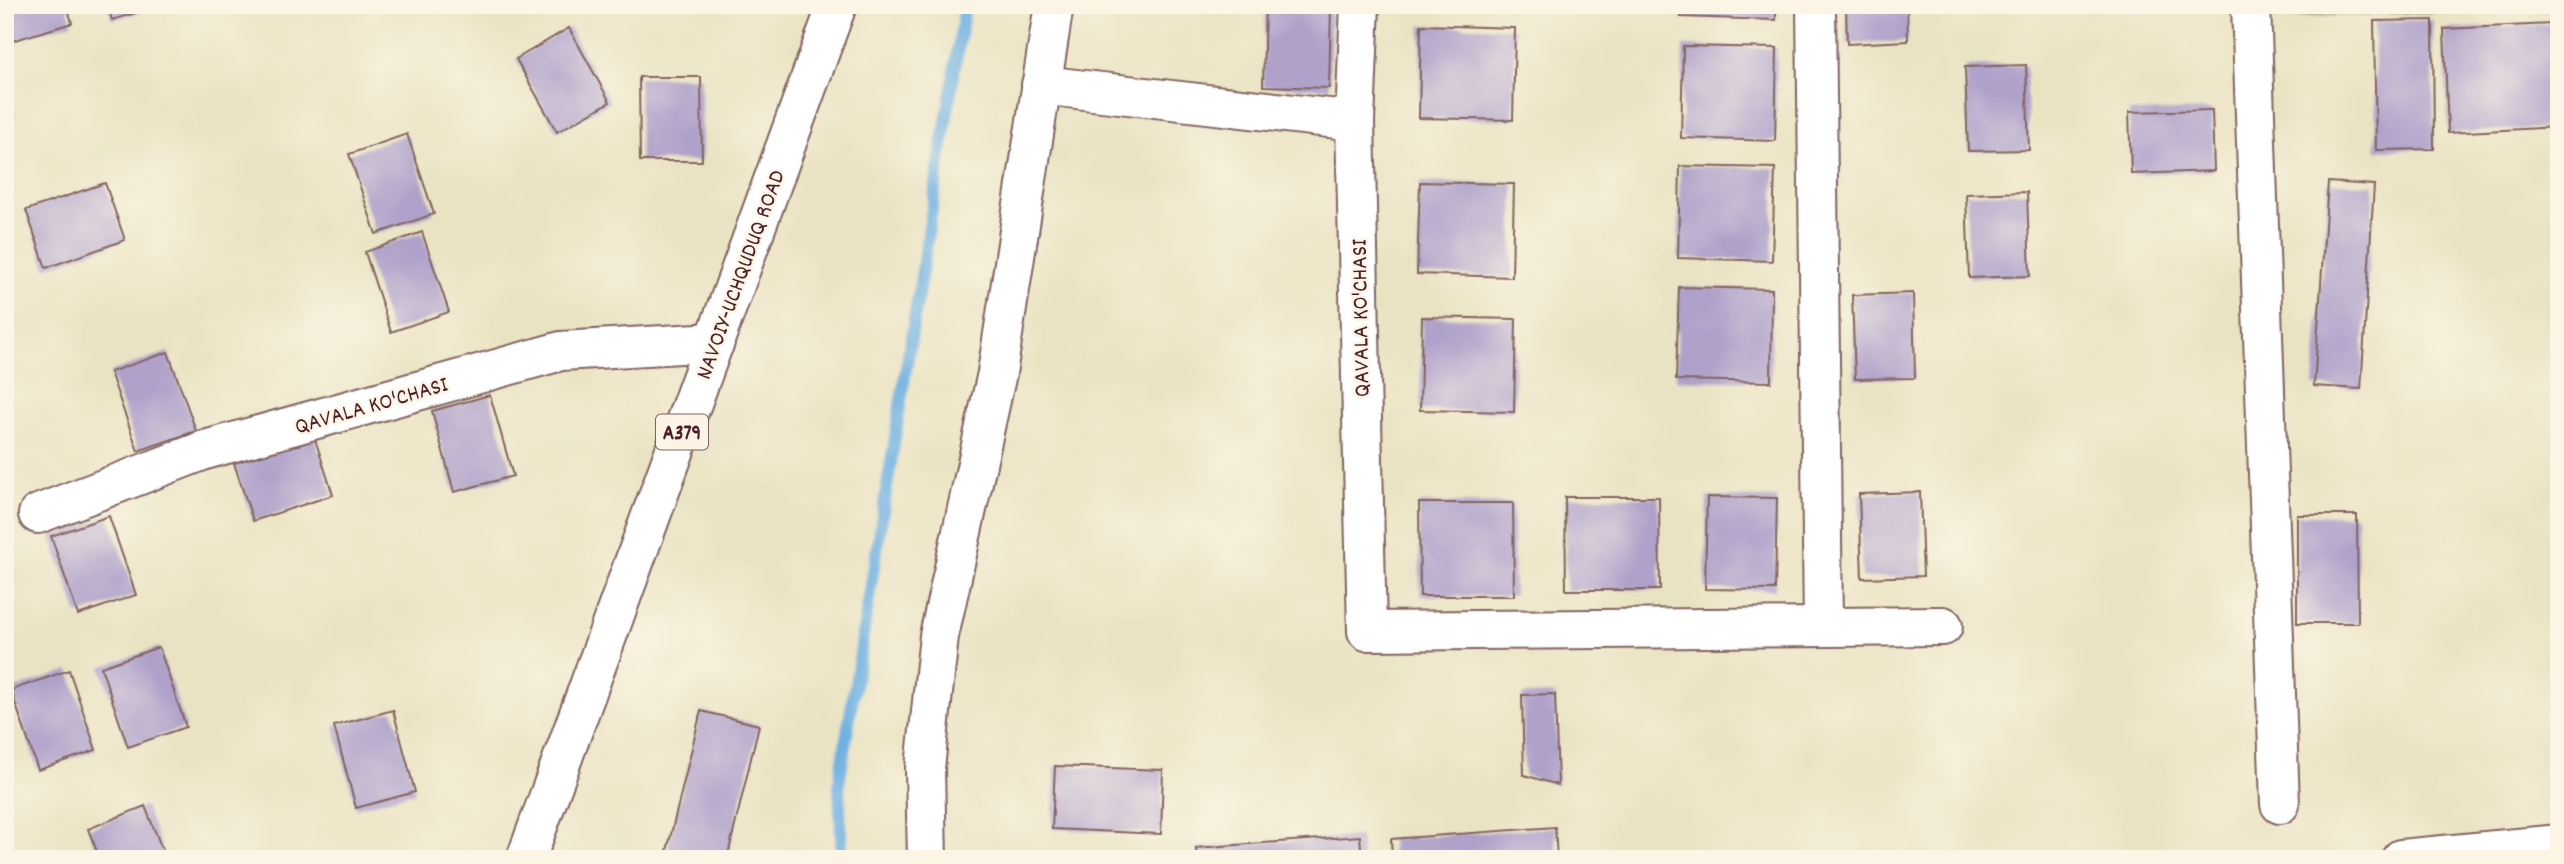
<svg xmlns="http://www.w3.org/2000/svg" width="2564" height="864" viewBox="0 0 2564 864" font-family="Dekko,sans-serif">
<rect width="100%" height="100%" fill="#fcf5e5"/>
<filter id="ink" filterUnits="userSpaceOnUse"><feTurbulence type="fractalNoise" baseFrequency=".0143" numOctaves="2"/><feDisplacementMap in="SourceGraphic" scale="14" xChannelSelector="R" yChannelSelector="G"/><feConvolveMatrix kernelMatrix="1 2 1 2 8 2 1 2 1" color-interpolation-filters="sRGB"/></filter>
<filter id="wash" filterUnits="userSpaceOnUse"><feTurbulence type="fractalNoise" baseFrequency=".00686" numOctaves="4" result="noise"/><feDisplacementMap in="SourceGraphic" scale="28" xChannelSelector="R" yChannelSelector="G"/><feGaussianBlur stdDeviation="1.57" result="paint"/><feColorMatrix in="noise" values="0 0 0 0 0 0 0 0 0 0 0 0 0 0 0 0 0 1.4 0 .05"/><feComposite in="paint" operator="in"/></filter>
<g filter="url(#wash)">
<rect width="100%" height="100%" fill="#eae3c3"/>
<!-- green -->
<path fill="#b1d078" stroke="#7e7852" stroke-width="2" d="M2273,5H2559V8L2274,17Z"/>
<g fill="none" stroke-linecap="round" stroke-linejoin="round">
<!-- stream -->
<path stroke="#6db0e2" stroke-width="12" d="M842,859L839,783L965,5"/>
</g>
<g id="blocks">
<!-- building -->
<g fill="#afa1ca">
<path d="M5,5H67L72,23L5,43Z"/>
<path d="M107,5H159V6L112,20Z"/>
<path d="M1265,5H1331L1329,88L1263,86Z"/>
<path d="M1681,5H1776V20L1681,17Z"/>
<path d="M1846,5H1907L1908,41L1847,44Z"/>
<path d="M2433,20L2434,149L2376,150L2374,21Z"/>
<path d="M2551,24L2557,127L2448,133L2444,29Z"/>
<path d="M1421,25L1515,28L1513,120L1419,118Z"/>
<path d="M569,28L610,102L557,132L516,59Z"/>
<path d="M1683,46L1777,48L1775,141L1681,138Z"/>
<path d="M2026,65L2029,150L1968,151L1965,67Z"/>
<path d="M639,77H701L702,161H640Z"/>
<path d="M2212,110L2214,171L2131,174L2129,112Z"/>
<path d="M407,134L434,214L376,234L349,154Z"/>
<path d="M1680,166L1775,168L1772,261L1678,258Z"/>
<path d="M1420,182L1514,184L1512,277L1417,274Z"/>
<path d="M2328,182L2374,185L2361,389L2314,386Z"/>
<path d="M105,183L125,240L46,268L26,210Z"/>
<path d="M2027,192L2030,276L1969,278L1966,194Z"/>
<path d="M422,232L449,312L391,332L365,252Z"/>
<path d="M1679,287L1772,289L1771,382L1676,380Z"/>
<path d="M1913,293L1915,378L1855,379L1852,295Z"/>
<path d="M1422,317L1516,319L1514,412L1420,410Z"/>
<path d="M168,352L196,431L138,451L110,372Z"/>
<path d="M490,395L513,476L454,492L432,411Z"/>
<path d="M314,436L333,495L253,521L234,463Z"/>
<path d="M1920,492L1923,576L1862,578L1859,494Z"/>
<path d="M1565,497H1659L1660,590H1566Z"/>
<path d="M1707,497L1777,498L1775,590L1705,589Z"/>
<path d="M1419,503H1513L1514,596H1420Z"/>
<path d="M2297,515H2357L2358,623H2297Z"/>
<path d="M109,516L136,595L78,615L51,536Z"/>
<path d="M159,647L186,727L128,747L101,667Z"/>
<path d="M69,670L96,750L38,770L11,690Z"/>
<path d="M1555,694L1558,785L1524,775L1522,695Z"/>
<path d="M393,710L415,792L356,808L334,726Z"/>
<path d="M701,711L759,725L727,859H665Z"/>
<path d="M1055,766L1163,770L1161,834L1052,829Z"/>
<path d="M145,806L166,859H100L88,829Z"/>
<path d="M1555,827L1557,859H1392L1391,839Z"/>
<path d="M1360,836L1362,859H1197L1196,848Z"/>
</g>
</g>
</g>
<g filter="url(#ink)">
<use href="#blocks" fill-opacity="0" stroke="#826460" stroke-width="2"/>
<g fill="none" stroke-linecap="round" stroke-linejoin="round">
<defs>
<g id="street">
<path d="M1360,5L1355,121L1367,631L1943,626"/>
<path d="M1816,5L1823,627"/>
<path d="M2251,5L2280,804"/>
<path d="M1041,85L1355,121"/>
<path d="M38,514L205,450L561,351L715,342"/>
<path d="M927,859L925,768L939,636L997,373L1054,5"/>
<path d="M2401,859L2559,844"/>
</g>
<path id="highway" d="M526,859L837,5"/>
</defs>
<!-- street casing -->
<use href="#street" stroke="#826460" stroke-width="42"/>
<!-- highway casing -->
<use href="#highway" stroke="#826460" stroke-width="42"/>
<!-- street -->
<use href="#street" stroke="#fff" stroke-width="38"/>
<!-- highway -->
<use href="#highway" stroke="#fff" stroke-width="38"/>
</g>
</g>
<g text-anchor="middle" stroke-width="5" stroke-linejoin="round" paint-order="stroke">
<!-- shield labels -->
<rect fill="#fcf5e5" stroke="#7f5f63" stroke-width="2" x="656" y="414.5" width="52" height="35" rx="5"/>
<g font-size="21" font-weight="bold" fill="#4a1f2b">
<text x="682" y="439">A379</text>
</g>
<!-- street labels -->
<g font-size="23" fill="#4a1f2b" stroke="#fcf5e5">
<text transform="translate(739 274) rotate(-70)" y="8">NAVOIY-UCHQUDUQ ROAD</text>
<text transform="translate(1359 318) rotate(-91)" y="8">QAVALA KO'CHASI</text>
<text transform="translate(371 404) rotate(-16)" y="8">QAVALA KO'CHASI</text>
</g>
</g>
<!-- margin -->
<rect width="2564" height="864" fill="none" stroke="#fcf5e5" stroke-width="28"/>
</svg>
